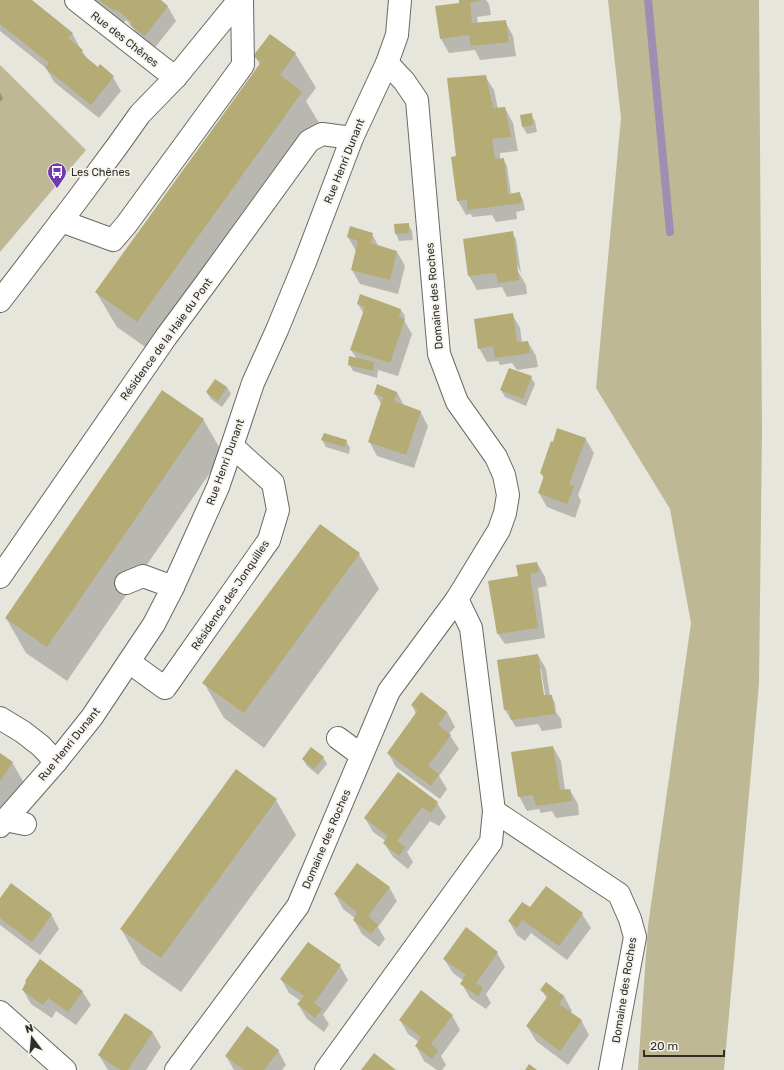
<svg xmlns="http://www.w3.org/2000/svg" width="784" height="1070" viewBox="0 0 784 1070" font-family="Rubik,sans-serif">
<rect width="100%" height="100%" fill="#e7e6dd"/>
<!-- green -->
<g fill="#beb894">
<path d="M608,0H759L762,431L759,684L724,1070H638L648,926L691,623L670,509L596,388L621,118Z"/>
<path d="M0,65L86,150L0,252Z"/>
</g>
<!-- shadow -->
<g fill="#0003" fill-rule="evenodd">
<path d="M0,0H30L72,33L80,48V49L82,51L88,60L92,75L113,77L121,91L99,118L54,82L46,68L0,31Z"/>
<path d="M90,0H159L168,7L176,21L153,50L140,39L131,25L126,20L122,25L109,15L105,8L100,4L99,7Z"/>
<path d="M460,0H486L489,4L491,15L477,17L478,24L505,21L513,36L516,56L480,60L475,50L449,53L441,39L460,4Z"/>
<path d="M295,53L316,88L306,101L322,128L158,356L117,327L96,292L260,65L255,56Z"/>
<path d="M485,76L494,90L498,109L505,108L513,123L518,151L500,153V159H503L507,166L511,195L519,193L523,200L525,210L516,212L517,219L496,222L492,215L472,217L471,214L466,215L458,201L457,157Z"/>
<path d="M0,93L3,98L0,102Z"/>
<path d="M531,115L535,121L537,132L527,134L523,127Z"/>
<path d="M408,224L412,231L413,240L399,241L396,234Z"/>
<path d="M512,233L516,239L521,273L517,265L515,266L526,285L527,294L507,297L502,287L477,290L469,276Z"/>
<path d="M372,234L379,247L397,252L405,266L398,294L360,284L352,270L356,251L348,237Z"/>
<path d="M358,304L401,310L405,316L404,320L412,334L398,376L378,370L377,378L353,371L349,364L357,359L351,350L364,314Z"/>
<path d="M512,314L520,328L522,343L528,342L536,356L538,367L517,370L512,363L500,365L498,361L487,362L479,348Z"/>
<path d="M531,377L535,384L526,406L505,397L501,390Z"/>
<path d="M227,387L231,394L222,407L211,399L207,393Z"/>
<path d="M397,392L404,406L420,411L428,426L414,468L377,456L369,441L381,404L375,393Z"/>
<path d="M203,419L223,454L67,681L26,653L6,618Z"/>
<path d="M585,438L594,453L578,495L581,501L575,518L547,507L539,493L544,479L541,473Z"/>
<path d="M322,440L346,441L350,448L349,454L326,447Z"/>
<path d="M359,554L379,589L264,748L224,718L204,683Z"/>
<path d="M537,563L545,577L547,586L538,588L545,638L505,644L498,634L519,577Z"/>
<path d="M538,655L546,669L550,696H551L555,703L556,712L561,719L562,728L542,731L538,724L516,727L505,710ZM539,669H541L546,700L544,701Z"/>
<path d="M412,705L447,712L455,727L449,734L459,749L439,776L447,789L440,799L396,767L388,753L416,714Z"/>
<path d="M553,747L561,761L565,790H570L578,804L579,815L556,818L552,811L541,813L539,809L527,811L519,796Z"/>
<path d="M0,754L12,762L32,797L5,838L0,835Z"/>
<path d="M323,757L327,764L318,775L307,766L303,759Z"/>
<path d="M276,800L296,835L181,992L141,964L121,929Z"/>
<path d="M437,803L446,817L439,826L430,821L407,852L413,862L408,869L393,857L384,843L386,841L373,832L365,818Z"/>
<path d="M389,887L397,901L378,927L385,939L379,947L362,934L354,920L355,918L343,909L335,894Z"/>
<path d="M546,887L582,914L591,928L567,960L531,933L525,941L517,935L509,921L530,909Z"/>
<path d="M0,900L51,914L59,929L40,955L0,925Z"/>
<path d="M497,953L505,967L486,994L491,1003L486,1009L470,998L462,984L464,981L453,973L444,959Z"/>
<path d="M340,966L348,980L323,1015L329,1024L324,1032L307,1019L298,1004L301,1001L289,993L281,979Z"/>
<path d="M23,990L82,991L91,1005L76,1025L56,1011L52,1018L31,1004Z"/>
<path d="M542,990L564,996L572,1011L570,1013L581,1020L589,1035L568,1065L536,1041L527,1026L547,999Z"/>
<path d="M125,1014L153,1033L161,1047L146,1070H108L99,1055Z"/>
<path d="M452,1015L460,1030L441,1056L446,1065L442,1070H437L424,1061L416,1046L419,1042L408,1034L400,1020Z"/>
<path d="M278,1050L286,1065L282,1070H234L226,1056Z"/>
</g>
<g fill="none" stroke-linecap="round" stroke-linejoin="round">
<!-- stream -->
<path stroke="#9c8fb1" stroke-width="8" d="M648,0L670,232"/>
</g>
<!-- building -->
<g fill="#b4ab75">
<path d="M0,0H32L73,33L68,38L83,50L81,53L98,67L100,64L114,76L91,105L45,68L49,63L0,24Z"/>
<path d="M99,0H161L168,6L145,36L130,25L132,22L115,9L114,11Z"/>
<path d="M459,0H482L470,3L472,23L506,20L509,42L471,46L469,35L440,39L435,6L459,3Z"/>
<path d="M270,34L296,53L280,75L302,92L137,322L95,292L261,62L253,56Z"/>
<path d="M486,75L493,108L505,107L511,137L492,139L495,159L504,158L508,194L520,192L522,203L467,210V200L457,201L451,157L456,156L447,78Z"/>
<path d="M532,113L533,125L522,127L520,115Z"/>
<path d="M409,223V233L395,234L394,224Z"/>
<path d="M350,226L373,233L371,243L397,251L390,280L351,270L358,241L347,237Z"/>
<path d="M513,231L519,280L498,283L496,273L468,276L463,239Z"/>
<path d="M360,294L401,309L399,317L405,319L390,363L350,350L365,307L357,304Z"/>
<path d="M513,313L517,342L528,341L530,353L495,358L493,346L478,349L474,319Z"/>
<path d="M349,356L374,362L373,371L348,365Z"/>
<path d="M509,368L532,376L523,399L500,390Z"/>
<path d="M215,379L227,387L218,401L206,392Z"/>
<path d="M377,384L397,392L394,401L421,411L406,455L368,442L383,397L374,394Z"/>
<path d="M162,390L204,419L47,647L5,618Z"/>
<path d="M557,428L586,438L569,484L574,486L567,504L538,493L544,476L540,473L551,441L553,442Z"/>
<path d="M324,433L347,440L345,447L321,440Z"/>
<path d="M320,524L360,553L244,713L202,683Z"/>
<path d="M537,562L539,572L530,574L538,628L497,634L488,581L518,576L516,565Z"/>
<path d="M538,654L544,695H552L555,714L511,720L509,710H504L497,660Z"/>
<path d="M421,692L447,712L438,725L451,735L428,766L439,774L431,786L387,753L418,710L411,705Z"/>
<path d="M553,746L560,790L570,789L572,801L536,806L533,795L518,797L511,752Z"/>
<path d="M311,747L324,757L314,769L302,759Z"/>
<path d="M0,753L13,762L0,781Z"/>
<path d="M236,769L277,799L161,958L120,929Z"/>
<path d="M398,772L438,802L431,813L422,807L397,841L405,847L399,856L383,843L388,836L364,818Z"/>
<path d="M357,863L390,887L368,916L378,925L371,934L353,920L357,912L334,894Z"/>
<path d="M11,883L52,914L32,942L0,918V898Z"/>
<path d="M546,886L583,913L559,946L522,920L517,928L508,921L522,902L530,907Z"/>
<path d="M466,927L498,952L476,983L483,988L478,996L460,984L466,975L443,959Z"/>
<path d="M308,942L341,965L314,1003L322,1009L315,1018L297,1004L304,996L280,979Z"/>
<path d="M40,959L83,991L68,1012L48,998L43,1005L22,990L26,982L25,981Z"/>
<path d="M546,982L564,996L559,1004L582,1020L560,1051L526,1026L548,996L540,990Z"/>
<path d="M421,990L453,1015L431,1044L438,1050L432,1059L415,1046L421,1037L399,1020Z"/>
<path d="M125,1013L153,1032L128,1070H120L98,1055Z"/>
<path d="M247,1026L279,1050L264,1070H244L225,1056Z"/>
<path d="M374,1053L396,1070H361Z"/>
<path d="M529,1064L537,1070H525Z"/>
</g>
<g fill="none" stroke-linecap="round" stroke-linejoin="round">
<defs>
<g id="minor">
<path d="M76,0L164,69L176,77"/>
<path d="M61,221L113,240L126,225L243,65L242,0"/>
<path d="M0,301L75,203L118,145L140,114L176,77L239,0"/>
<path d="M0,577L166,337L206,283L309,141L322,134L352,138"/>
<path d="M126,583L143,576L173,587"/>
<path d="M129,662L165,688L269,540L278,510L273,483L232,446"/>
<path d="M0,718L23,732L41,746L56,762"/>
<path d="M338,738L361,755"/>
<path d="M494,811L619,894L630,919L635,937L610,1070"/>
<path d="M5,820L25,824"/>
<path d="M0,826L56,762L92,717L154,624L173,587L218,487L232,446L253,383L277,330L305,262L352,138L387,63L397,35L400,0"/>
<path d="M0,1012L65,1070"/>
<path d="M176,1070L298,906L389,691L457,599L499,530L505,513L508,495L504,475L496,457L457,402L439,354L417,100L404,81L387,63"/>
<path d="M326,1070L491,842L494,811L471,628L457,599"/>
</g>
</defs>
<!-- minor casing -->
<use href="#minor" stroke="#6a6962" stroke-width="24"/>
<!-- minor -->
<use href="#minor" stroke="#fff" stroke-width="22"/>
</g>
<!-- icons -->
<defs>
<symbol id="bus-pin" viewBox="-11 -11 22 30"><path d="M0 17L-7.5 6A9.5 9.5 0 1 1 7.5 6Z" fill="#7039af" stroke="#f5f3eb"/><path d="M-5-6H5V4H4V6H2V4H-2V6H-4V4H-5ZM-3.5-4V0h7V-4ZM-3.5 1.2v1.5H-2V1.2ZM2 1.2v1.5H3.5V1.2Z" fill="#fff"/></symbol>
</defs>
<g fill-rule="evenodd">
<use href="#bus-pin" x="46" y="161" width="22" height="30"/>
</g>
<g text-anchor="middle" stroke-width="3.5" stroke-linejoin="round" paint-order="stroke">
<!-- street labels -->
<g font-size="11" fill="#2f2e2b" stroke="#f5f3eb">
<text transform="translate(125 39) rotate(38)" y="4">Rue des Chênes</text>
<text transform="translate(344 161) rotate(-68)" y="4">Rue Henri Dunant</text>
<text transform="translate(434 296) rotate(-95)" y="4">Domaine des Roches</text>
<text transform="translate(166 339) rotate(-54)" y="4">Résidence de la Haie du Pont</text>
<text transform="translate(225 462) rotate(-70)" y="4">Rue Henri Dunant</text>
<text transform="translate(230 595) rotate(-56)" y="4">Résidence des Jonquilles</text>
<text transform="translate(69 744) rotate(-51)" y="4">Rue Henri Dunant</text>
<text transform="translate(326 839) rotate(-67)" y="4">Domaine des Roches</text>
<text transform="translate(624 990) rotate(-81)" y="4">Domaine des Roches</text>
</g>
<!-- poi labels -->
<g font-size="11" fill="#2f2e2b" stroke="#f5f3eb" text-anchor="start">
<text x="71" y="176">Les Chênes</text>
</g>
</g>
<!-- north arrow -->
<g transform="translate(32 1038) rotate(344)" stroke="#f5f3eb" stroke-width="3" paint-order="stroke">
<path d="M0-3L7 15L0 10L-7 15Z" fill="#2f2e2b"/>
<text y="-6" font-size="11" font-weight="bold" text-anchor="middle" fill="#2f2e2b">N</text>
</g>
<!-- scale -->
<path d="M644 1050v6h80v-6" fill="none" stroke="#2f2e2b" stroke-width="2"/>
<text x="650" y="1050" font-size="12" fill="#2f2e2b" stroke="#f5f3eb" stroke-width="3" paint-order="stroke">20 m</text>
</svg>
